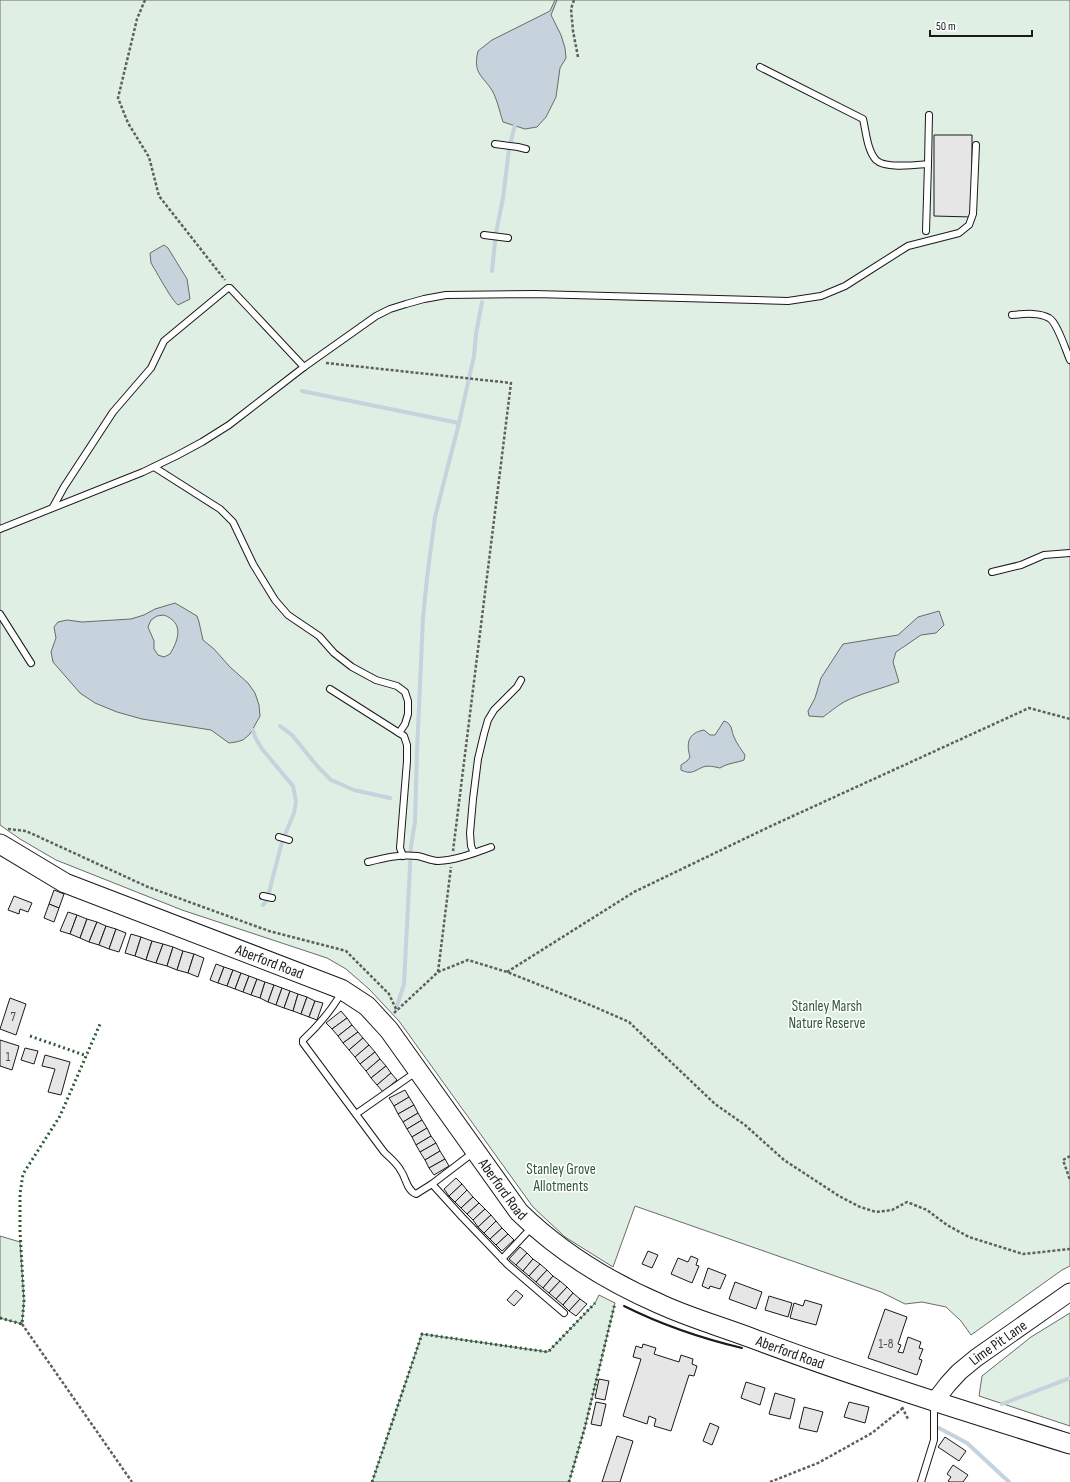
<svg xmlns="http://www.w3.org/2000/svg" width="1070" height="1482" viewBox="0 0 1070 1482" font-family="'Sofia Sans Condensed',sans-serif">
<rect width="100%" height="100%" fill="#fff"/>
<!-- green -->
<g fill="#e0efe3" stroke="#6a6a6a">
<path d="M0,0H1070V1266L1062,1270L971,1335L961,1321L946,1307L922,1302L905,1304L881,1292L635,1206L613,1267L565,1237L533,1207L399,1021L369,989L346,969L327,958L182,910L56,860L20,839L0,825Z"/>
<path d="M0,1236L20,1242L24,1301L22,1324L0,1318Z"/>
<path d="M599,1295L615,1303L585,1427L569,1482H372L422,1334L548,1352L595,1303Z"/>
<path d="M1070,1313V1426L979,1396L982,1376L1031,1337Z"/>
</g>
<!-- water -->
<g fill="#c6d2dc" stroke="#6a6a6a" fill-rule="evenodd">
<path d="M555,0H557L551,15L561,35L565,48L566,58L560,68L556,97L546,117L537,127L525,129L503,122C500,113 498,103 494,94C485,76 472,76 478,51L492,40L550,11Z"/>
<path d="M164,245L168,248L187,279L190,299L178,305C172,301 156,271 151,263L150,253Z"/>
<path d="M175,603L197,616L199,622L203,640L214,649L230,667L248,683L255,693L259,705L260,716L250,734L243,740L236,742L229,743L211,730L142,719L117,712L95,703L80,693L53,662L51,652L56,638L54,627L58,622L67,620L82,622L131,619L144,615L155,609ZM164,615C184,623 179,639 170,654L164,657L158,655L154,649V641L148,627L151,620L157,616Z"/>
<path d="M939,611L944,625L936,633L921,635L896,652L893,662L899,682C881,689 861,693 844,702C837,706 830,712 823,717L809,716L808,711L815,698L821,678L843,644L898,635L918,617Z"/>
<path d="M724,721C733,724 731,731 734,737C737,744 741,749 745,755L744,760C736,763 728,763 720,768C715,767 708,765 703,767C694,771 691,775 681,770V765L687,761L690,757C686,743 688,733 704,730L710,735H715Z"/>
</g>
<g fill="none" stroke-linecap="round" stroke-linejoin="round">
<!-- stream -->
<g stroke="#c6d2dc" stroke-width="4">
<path d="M492,271L496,233L503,198L509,149L515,125"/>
<path d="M302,391L459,423"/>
<path d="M280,726L292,735L318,767L331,780L354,790L390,798"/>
<path d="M253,730L255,737L262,749L293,786L296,802L294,813L282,842L267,900L263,905"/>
<path d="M396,1009L404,984L411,846L415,822L417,751L423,618L427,578L435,517L459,423L474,356L476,334L482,302"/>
<path d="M1002,1404L1070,1378"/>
<path d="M939,1428L967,1443L1009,1482"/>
</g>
</g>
<!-- building -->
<g fill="#e6e6e6" stroke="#1a1a1a">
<path d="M934,135H972V217L934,216Z"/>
<path d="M54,890L64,894L59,908L49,904Z"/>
<path d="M14,896L32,903L28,912L20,909L19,914L8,910Z"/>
<path d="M49,904L59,908L54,922L44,918Z"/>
<path d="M68,912L77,915L70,934L60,931Z"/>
<path d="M77,915L87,919L80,938L70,934Z"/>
<path d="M87,919L97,922L89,942L80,938Z"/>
<path d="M97,922L106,926L99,945L89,942Z"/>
<path d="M106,926L116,929L109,949L99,945Z"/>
<path d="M116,929L126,933L119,952L109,949Z"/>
<path d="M131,934L141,937L135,956L125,953Z"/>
<path d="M141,937L152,941L146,960L135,956Z"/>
<path d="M152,941L163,944L156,963L146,960Z"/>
<path d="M163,944L173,947L167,966L156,963Z"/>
<path d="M173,947L183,951L177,970L167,966Z"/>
<path d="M183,951L194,954L188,973L177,970Z"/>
<path d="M194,954L204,958L198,977L188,973Z"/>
<path d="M216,964L224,967L218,983L210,980Z"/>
<path d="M224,967L233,970L227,986L218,983Z"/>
<path d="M233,970L241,973L235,989L227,986Z"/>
<path d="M241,973L249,976L243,992L235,989Z"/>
<path d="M249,976L257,979L251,995L243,992Z"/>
<path d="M257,979L265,982L260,998L251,995Z"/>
<path d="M265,982L274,985L268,1002L260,998Z"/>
<path d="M274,985L282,988L276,1005L268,1002Z"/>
<path d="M282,988L290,991L284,1008L276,1005Z"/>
<path d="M290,991L298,994L293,1011L284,1008Z"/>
<path d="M298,994L307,997L301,1014L293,1011Z"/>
<path d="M307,997L315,1001L309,1017L301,1014Z"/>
<path d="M10,998L26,1004L16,1035L0,1029Z"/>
<path d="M315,1001L323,1003L317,1020L309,1017Z"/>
<path d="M341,1011L347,1018L332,1029L326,1023Z"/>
<path d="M347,1018L352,1025L338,1036L332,1029Z"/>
<path d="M352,1025L358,1032L343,1043L338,1036Z"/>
<path d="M358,1032L363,1038L349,1050L343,1043Z"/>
<path d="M363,1038L369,1045L355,1057L349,1050Z"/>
<path d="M0,1040L19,1046L12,1070L0,1066Z"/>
<path d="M369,1045L375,1052L360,1064L355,1057Z"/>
<path d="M25,1048L38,1051L34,1064L21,1060Z"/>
<path d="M375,1052L380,1059L366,1071L360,1064Z"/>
<path d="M45,1055L70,1062L61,1095L48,1092L55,1069L42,1066Z"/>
<path d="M380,1059L386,1066L371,1078L366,1071Z"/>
<path d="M386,1066L391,1073L377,1085L371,1078Z"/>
<path d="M391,1073L397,1080L383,1092L377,1085Z"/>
<path d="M405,1090L409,1097L394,1106L389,1098Z"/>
<path d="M409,1097L414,1105L398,1114L394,1106Z"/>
<path d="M414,1105L418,1113L403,1122L398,1114Z"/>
<path d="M418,1113L422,1120L407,1129L403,1122Z"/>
<path d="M422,1120L427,1128L412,1137L407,1129Z"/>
<path d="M427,1128L431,1136L416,1145L412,1137Z"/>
<path d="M431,1136L436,1143L420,1152L416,1145Z"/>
<path d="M436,1143L440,1151L425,1160L420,1152Z"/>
<path d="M440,1151L445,1159L429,1168L425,1160Z"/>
<path d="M445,1159L449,1166L434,1175L429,1168Z"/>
<path d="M456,1178L462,1184L449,1196L444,1189Z"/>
<path d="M462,1184L467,1190L455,1202L449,1196Z"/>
<path d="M467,1190L473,1197L461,1208L455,1202Z"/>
<path d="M473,1197L479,1203L467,1214L461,1208Z"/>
<path d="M479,1203L485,1209L473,1220L467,1214Z"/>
<path d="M485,1209L491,1215L478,1227L473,1220Z"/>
<path d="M491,1215L496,1221L484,1233L478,1227Z"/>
<path d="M496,1221L502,1228L490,1239L484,1233Z"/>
<path d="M502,1228L508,1234L496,1245L490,1239Z"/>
<path d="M508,1234L514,1240L502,1251L496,1245Z"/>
<path d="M520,1247L527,1253L516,1265L509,1259Z"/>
<path d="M648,1251L658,1255L652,1268L642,1264Z"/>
<path d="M527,1253L533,1259L523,1271L516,1265Z"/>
<path d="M691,1256L698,1259L696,1265L699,1266L692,1283L671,1274L678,1258L688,1262Z"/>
<path d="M533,1259L540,1264L529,1276L523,1271Z"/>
<path d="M540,1264L547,1270L536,1282L529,1276Z"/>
<path d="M708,1268L726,1275L720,1289L710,1286L709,1289L702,1286Z"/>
<path d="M547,1270L553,1276L543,1288L536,1282Z"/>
<path d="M553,1276L560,1281L549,1293L543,1288Z"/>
<path d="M560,1281L567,1287L556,1299L549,1293Z"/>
<path d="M735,1282L762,1292L756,1309L729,1299Z"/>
<path d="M567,1287L573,1293L563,1305L556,1299Z"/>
<path d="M516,1290L523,1296L514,1306L507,1300Z"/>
<path d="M573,1293L580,1299L569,1311L563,1305Z"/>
<path d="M769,1296L792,1303L788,1317L765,1310Z"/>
<path d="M580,1299L587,1304L576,1316L569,1311Z"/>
<path d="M805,1300L822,1305L816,1325L790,1318L794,1303L803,1306Z"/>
<path d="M885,1309L907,1317L898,1344L901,1345L898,1352L903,1353L908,1337L921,1342L919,1348L923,1349L919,1359L922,1360L917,1375L868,1358Z"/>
<path d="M643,1344L656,1348L654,1354L679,1362L681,1355L693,1359L692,1364L697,1366L694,1376L689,1375L671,1431L654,1426L656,1419L649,1416L647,1424L623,1416L641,1359L633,1357L636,1346L642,1348Z"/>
<path d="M599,1379L609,1381L605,1400L595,1398Z"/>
<path d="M746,1382L765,1388L760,1405L741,1398Z"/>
<path d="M775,1393L795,1399L790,1419L769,1414Z"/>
<path d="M596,1402L606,1404L601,1426L591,1424Z"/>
<path d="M849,1402L869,1407L865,1423L844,1417Z"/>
<path d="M804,1407L823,1412L817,1432L799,1428Z"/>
<path d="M710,1423L719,1427L712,1445L703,1441Z"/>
<path d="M617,1436L633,1441L620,1482H602Z"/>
<path d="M945,1437L966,1451L959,1461L938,1447Z"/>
<path d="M953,1465L968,1475L963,1482H950L948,1481L951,1477L947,1474Z"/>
</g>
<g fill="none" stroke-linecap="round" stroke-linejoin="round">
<defs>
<g id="lane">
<path d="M760,67L863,119C866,131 867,150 876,160C885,169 916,165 928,164L929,115"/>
<path d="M495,144L518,147L526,149"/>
<path d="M926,231L928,164"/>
<path d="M484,235L508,238"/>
<path d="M1012,315C1023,314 1039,312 1049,318C1057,322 1066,351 1070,360"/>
<path d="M154,467L220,509L233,522L253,564L275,600L288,615L319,636L334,653L352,667L376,680L397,686L405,692L408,701V714L405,724L399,733"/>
<path d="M53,507L64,487L113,412L151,368L164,341L228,288H230L304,367"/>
<path d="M0,529L143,472L176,456L202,442L229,425L304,367L376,316L390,309L406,304L424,299L446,295L535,294L788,301L821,296L845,286L908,246L959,233L969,225L973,214L976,145"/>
<path d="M992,572L1021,565L1044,555L1070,553"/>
<path d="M0,614L31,663"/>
<path d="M330,689L404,736L407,745V761L400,848L403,856"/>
<path d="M279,837L289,840"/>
<path d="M474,853L471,846L470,833L473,799L478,759L484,734L488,720L494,710L517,687L521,680"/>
<path d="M368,862C384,858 400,854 417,856C424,857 431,861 438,861C457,860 474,853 491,847"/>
<path d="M263,896L272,898"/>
<path d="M339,997C329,1013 317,1027 303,1040V1043L384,1152C390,1158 397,1163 401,1171C406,1178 407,1191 416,1194L432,1184L462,1217L508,1265L564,1313"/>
<path d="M356,1114L416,1072"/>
<path d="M432,1184L474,1152"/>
<path d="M502,1259L532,1227"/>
<path d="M921,1482L934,1440V1403"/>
</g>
<g id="secondary">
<path id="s1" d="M934,1402L948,1384L959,1372L976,1358L1070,1292"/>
</g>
<g id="primary">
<path id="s2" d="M0,844L65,883L341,989L367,1006L389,1030L519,1212C561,1253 607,1281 660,1304C690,1318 723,1327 754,1339C858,1378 964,1411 1070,1444"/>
</g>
</defs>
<!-- lane casing -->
<use href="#lane" stroke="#1a1a1a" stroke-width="8"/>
<!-- secondary casing -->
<use href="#secondary" stroke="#1a1a1a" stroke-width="19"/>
<!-- primary casing -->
<use href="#primary" stroke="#1a1a1a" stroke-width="21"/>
<!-- path -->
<g stroke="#5f5f5f" stroke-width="2.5" stroke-dasharray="3 2" stroke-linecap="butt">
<path d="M145,0L137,19L118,98L128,123L149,157L159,196L225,280"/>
<path d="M574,0L571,9L573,31L578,57"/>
<path d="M326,363L511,383L453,851"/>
<path d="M8,829L26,831L148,887L269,931L346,951L389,994L396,1009"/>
<path d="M438,972L451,867"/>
<path d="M507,972L634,892L771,826L1029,708L1070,719"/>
<path d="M394,1013L438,972L468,960L507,972L590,1005L629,1022L715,1104L745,1125L784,1160L839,1196L860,1207L876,1212L892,1210L907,1202L927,1210L947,1225L969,1237L1023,1254L1070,1249"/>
<path d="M1070,1156L1063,1160L1070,1180"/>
<path d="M22,1324L132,1482"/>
<path d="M902,1407L908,1419"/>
<path d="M770,1482L818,1463L872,1433L903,1408"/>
</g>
<!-- lane -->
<use href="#lane" stroke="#fff" stroke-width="6"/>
<!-- secondary -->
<use href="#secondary" stroke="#fff" stroke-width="17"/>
<!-- primary -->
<use href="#primary" stroke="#fff" stroke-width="19"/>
<!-- hedge -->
<g stroke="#2b5a34" stroke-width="3" stroke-dasharray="2 3" stroke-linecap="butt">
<path d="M30,1036L87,1056"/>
<path d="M0,1318L22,1324L24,1301L20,1231V1194L23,1174L60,1116L100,1024"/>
<path d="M372,1482L422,1334L548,1352L595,1303"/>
<path d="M569,1482L585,1427L615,1303"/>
</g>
<!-- wall -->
<path stroke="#1a1a1a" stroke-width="2" d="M624,1306C662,1325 700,1338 742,1348"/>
</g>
<g text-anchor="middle" stroke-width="3" stroke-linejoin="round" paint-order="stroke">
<!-- number labels -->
<g font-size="13" fill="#4d4d4d">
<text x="13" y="1021">7</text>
<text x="8" y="1061">1</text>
<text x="886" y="1348">1-8</text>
</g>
<!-- street labels -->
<g font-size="15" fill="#1a1a1a" stroke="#fff">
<text dy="5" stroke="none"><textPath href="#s2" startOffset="295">Aberford Road</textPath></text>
<text dy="5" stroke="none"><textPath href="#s2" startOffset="631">Aberford Road</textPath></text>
<text dy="5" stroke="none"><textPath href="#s1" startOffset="88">Lime Pit Lane</textPath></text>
<text dy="5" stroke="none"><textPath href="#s2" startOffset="967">Aberford Road</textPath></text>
</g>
<!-- park labels -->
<g font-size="15" fill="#2b5a34" stroke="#fff">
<text x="827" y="1011">Stanley Marsh<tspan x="827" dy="17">Nature Reserve</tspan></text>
<text x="561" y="1174">Stanley Grove<tspan x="561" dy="17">Allotments</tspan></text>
</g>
</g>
<!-- scale -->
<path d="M930 30v6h102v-6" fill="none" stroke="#1a1a1a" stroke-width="2"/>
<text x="936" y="30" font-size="12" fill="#1a1a1a" stroke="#ffffff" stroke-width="3" paint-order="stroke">50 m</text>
</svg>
